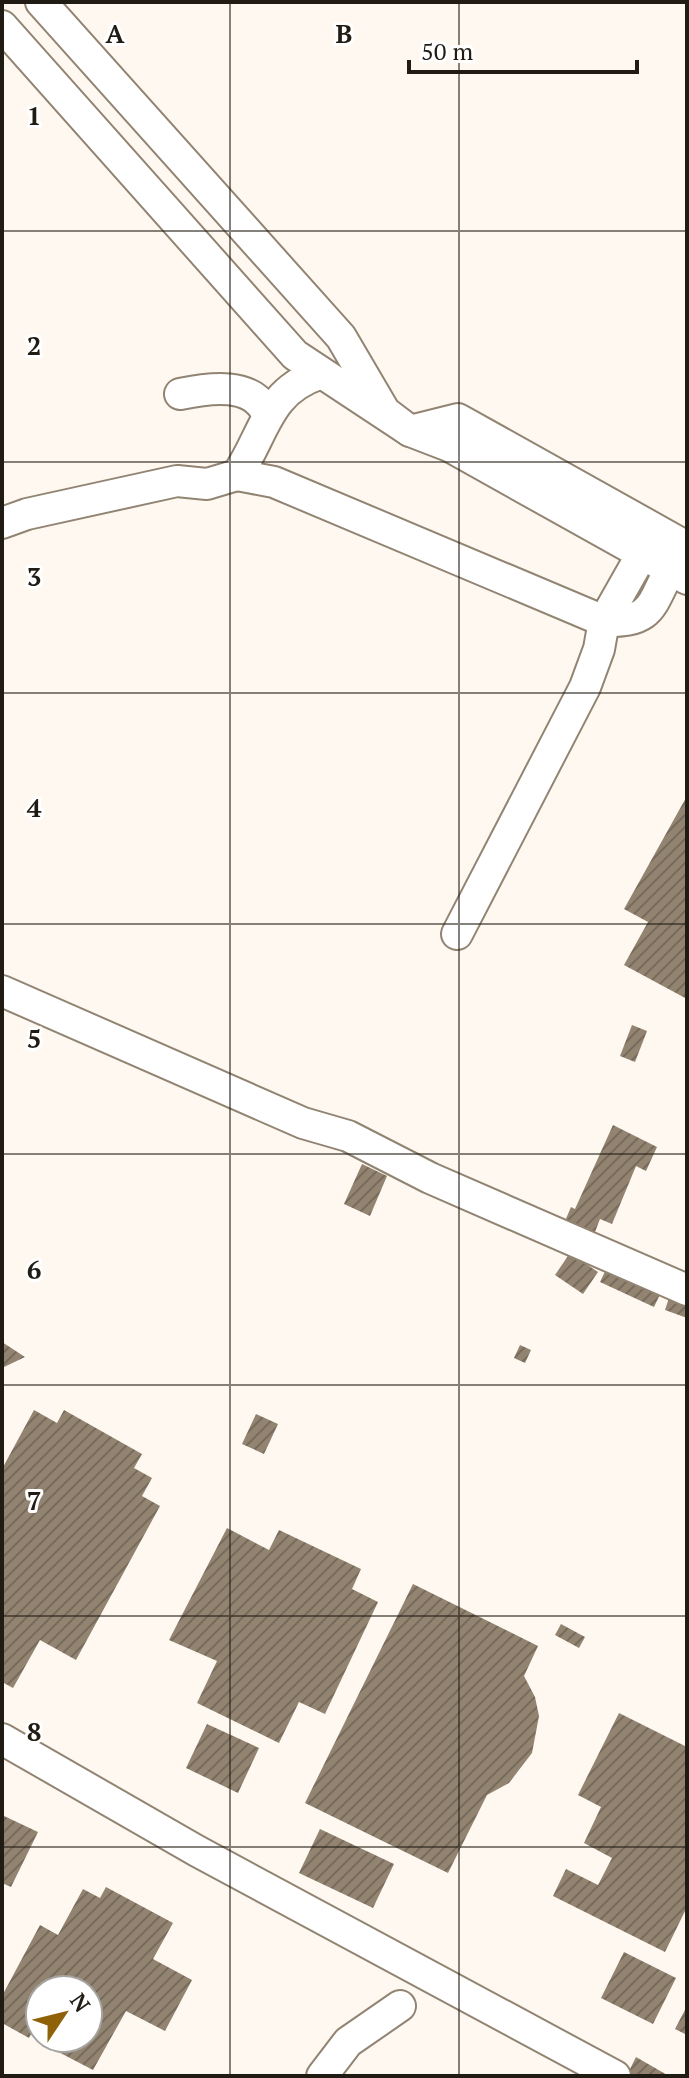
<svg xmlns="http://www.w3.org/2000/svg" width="689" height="2078" viewBox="0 0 689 2078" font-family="'PT Serif',serif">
<defs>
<pattern id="building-hatch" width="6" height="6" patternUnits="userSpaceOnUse" patternTransform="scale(2)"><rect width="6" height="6" fill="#928471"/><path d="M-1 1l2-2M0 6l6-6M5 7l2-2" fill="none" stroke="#776b5c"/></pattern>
</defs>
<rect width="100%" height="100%" fill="#fef8f0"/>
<!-- building -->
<g fill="url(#building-hatch)">
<path d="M687,796V999L624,965L648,922L624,909Z"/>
<path d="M632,1025L647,1031L635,1062L620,1056Z"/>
<path d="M613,1125L657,1147L646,1171L636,1166L612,1224L600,1219L595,1232L565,1221L571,1207L575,1209Z"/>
<path d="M362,1164L387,1176L370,1216L344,1204Z"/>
<path d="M570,1253L598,1272L583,1294L555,1275Z"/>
<path d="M610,1261L664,1286L654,1307L600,1282Z"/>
<path d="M672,1289L687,1294V1318L665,1310Z"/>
<path d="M2,1342L25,1357L2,1368Z"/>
<path d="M520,1345L531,1350L525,1363L514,1358Z"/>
<path d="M34,1410L57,1423L64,1410L142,1454L134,1468L152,1478L142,1496L160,1506L76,1660L40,1640L13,1688L2,1682V1469Z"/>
<path d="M256,1414L278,1424L264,1454L242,1444Z"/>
<path d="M227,1528L269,1550L279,1530L361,1569L352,1589L378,1602L325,1714L299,1702L279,1743L197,1703L217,1661L169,1640Z"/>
<path d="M413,1584L538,1646L524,1676L535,1697L539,1716L532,1753L509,1783L487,1795L448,1873L305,1803Z"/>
<path d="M561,1624L585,1637L579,1648L555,1635Z"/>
<path d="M619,1713L687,1747V1907L665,1952L553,1896L566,1869L598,1885L612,1858L584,1843L601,1807L578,1795Z"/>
<path d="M207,1724L259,1748L238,1793L186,1768Z"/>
<path d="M2,1815L38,1832L11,1887L2,1883Z"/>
<path d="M320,1829L394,1864L373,1908L299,1873Z"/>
<path d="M106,1887L173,1923L153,1959L192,1980L165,2031L126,2011L93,2070L45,2045L49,2038H88V1990H40V2030L35,2027L29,2038L2,2023V1996L40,1925L58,1935L83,1889L100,1898Z"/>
<path d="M624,1952L676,1978L653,2024L601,1998Z"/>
<path d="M687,2006V2035L675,2029Z"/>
<path d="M636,2057L669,2076H633L628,2073Z"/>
</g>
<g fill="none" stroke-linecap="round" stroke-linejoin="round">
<defs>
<g id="minor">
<path d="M41,2L341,337L385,412L410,431L458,419L687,547"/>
<path d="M2,26L295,355L410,431L449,446L687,579"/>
<path d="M180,394C209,388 253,381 267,414"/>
<path d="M237,475L274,482L604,621C652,622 650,608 670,569"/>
<path d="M2,523L27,514L177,481L207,484L237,475C265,434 266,392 319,374"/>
<path d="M457,934L585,687L599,649L604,621L642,554"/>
<path d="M2,991L303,1123L348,1136L430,1178L687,1290"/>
<path d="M2,1739L197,1851L615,2076"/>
<path d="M322,2076L348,2042L400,2006"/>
</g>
</defs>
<!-- minor casing -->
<use href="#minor" stroke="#928472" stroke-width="34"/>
<!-- minor -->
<use href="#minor" stroke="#fff" stroke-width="30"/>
</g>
<!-- grid -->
<path fill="none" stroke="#201b13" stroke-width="2" stroke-opacity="0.55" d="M230,2V2076M459,2V2076M2,231H687M2,462H687M2,693H687M2,924H687M2,1154H687M2,1385H687M2,1616H687M2,1847H687"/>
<g font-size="26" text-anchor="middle" font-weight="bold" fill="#201b13" stroke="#fff" stroke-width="6" stroke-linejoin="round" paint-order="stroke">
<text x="115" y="43">A</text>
<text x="344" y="43">B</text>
<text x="34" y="125">1</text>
<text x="34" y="355">2</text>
<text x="34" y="586">3</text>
<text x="34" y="817">4</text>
<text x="34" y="1048">5</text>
<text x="34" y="1279">6</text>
<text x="34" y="1510">7</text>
<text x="34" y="1741">8</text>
</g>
<!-- border -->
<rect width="689" height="2078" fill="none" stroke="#201b13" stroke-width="8"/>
<!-- north arrow -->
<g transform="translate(64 2014) rotate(55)"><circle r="38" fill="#ffffff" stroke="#a6a4a1" stroke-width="2"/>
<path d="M0-6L14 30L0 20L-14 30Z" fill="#8f6109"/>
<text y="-12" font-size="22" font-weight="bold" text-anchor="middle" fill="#201b13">N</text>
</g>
<!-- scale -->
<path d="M409 60v12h228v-12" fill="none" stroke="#201b13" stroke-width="4"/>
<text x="421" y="60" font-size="24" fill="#201b13" stroke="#ffffff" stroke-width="6" paint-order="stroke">50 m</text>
</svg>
